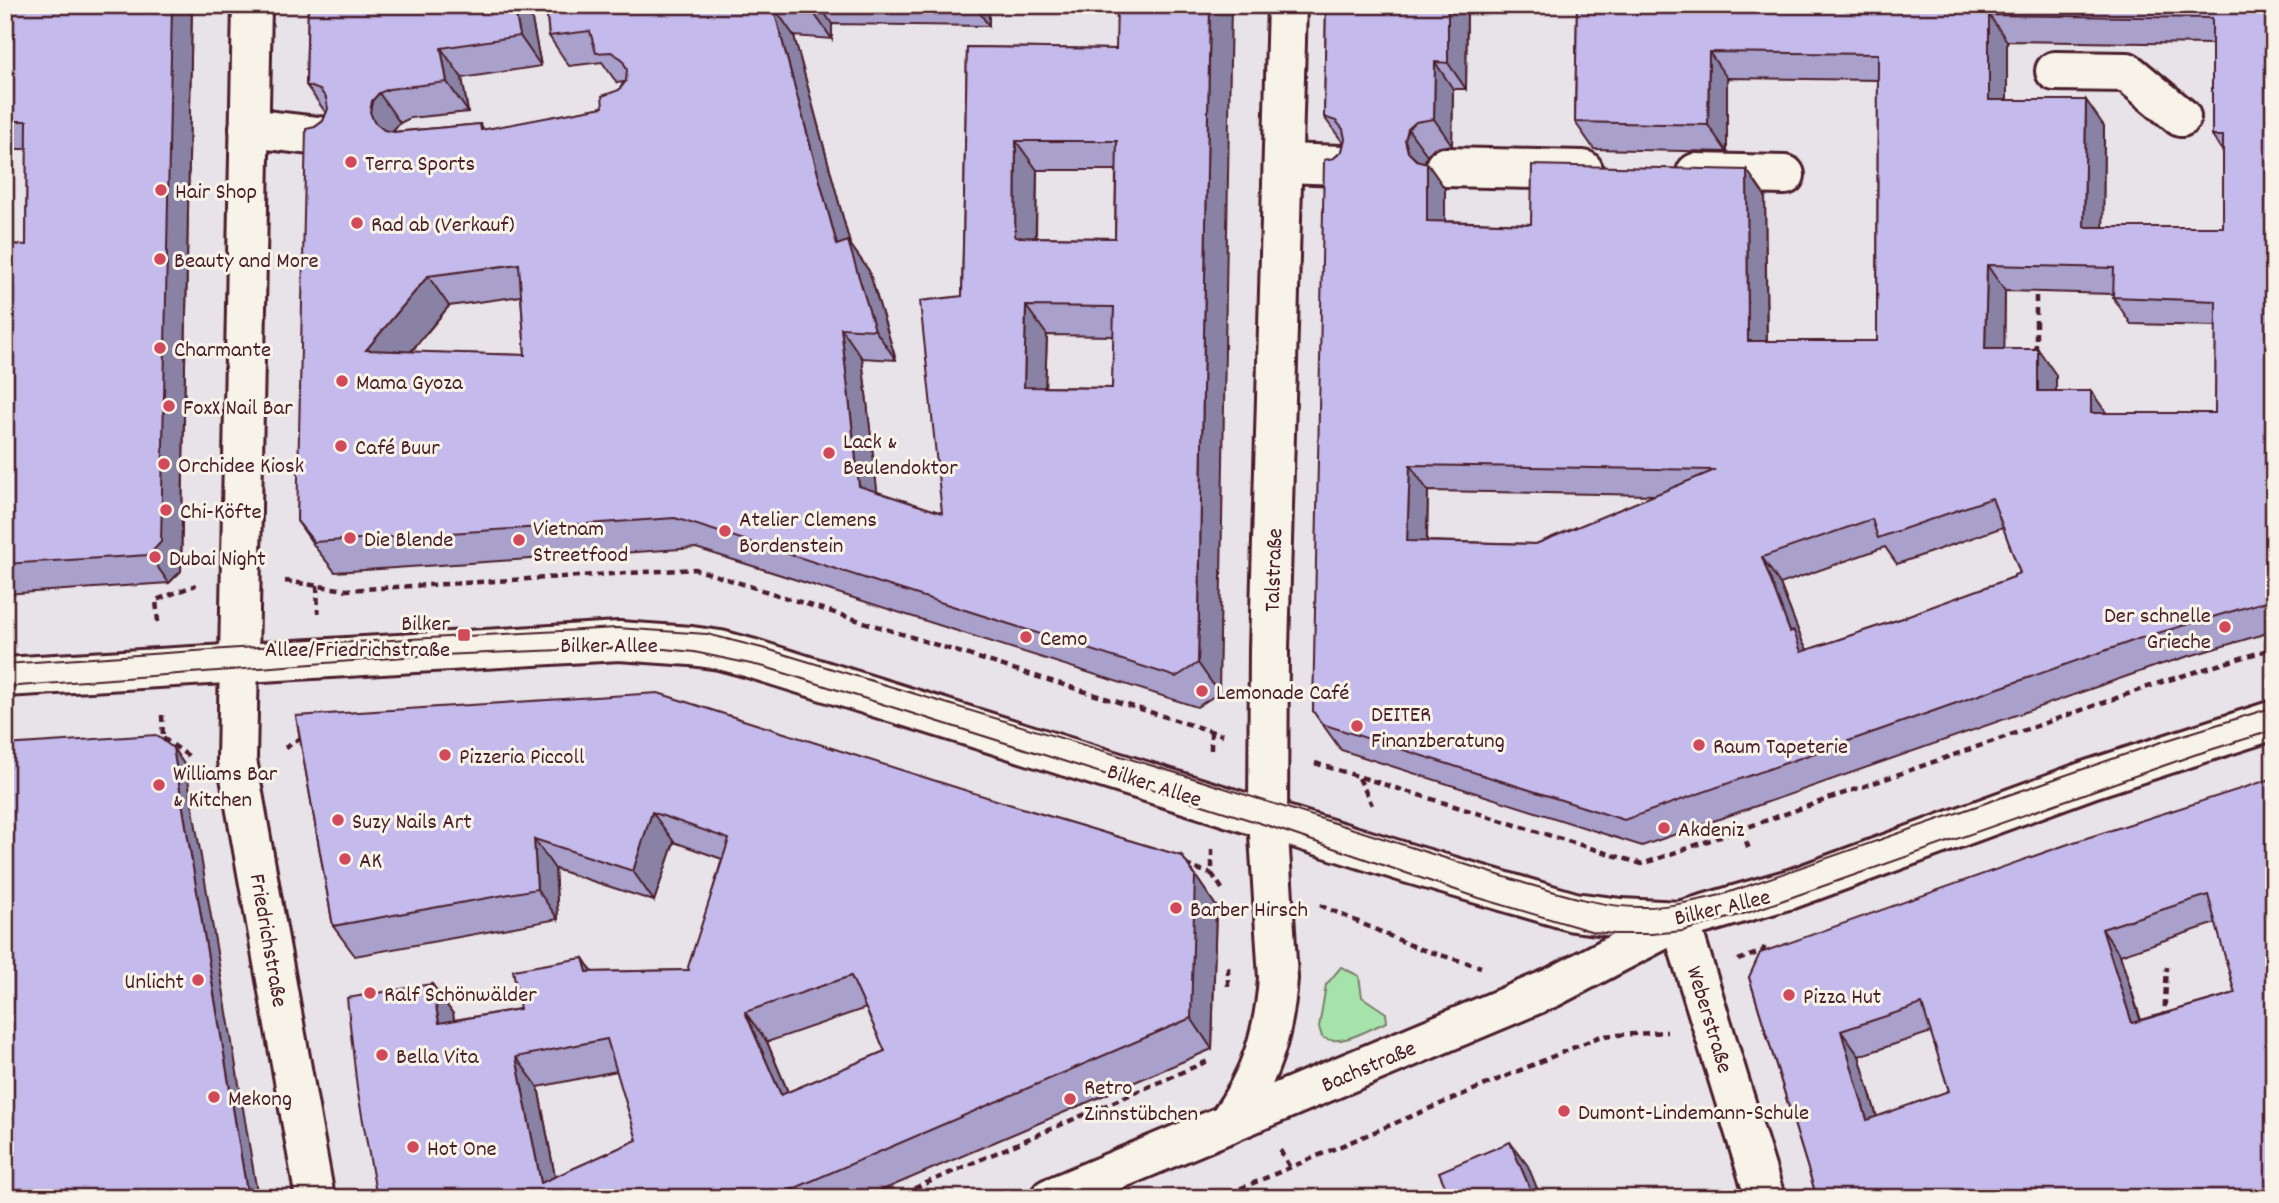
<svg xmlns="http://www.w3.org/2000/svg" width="2279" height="1203" viewBox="0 0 2279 1203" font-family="Dekko,sans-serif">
<rect width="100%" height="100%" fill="#e8e2e9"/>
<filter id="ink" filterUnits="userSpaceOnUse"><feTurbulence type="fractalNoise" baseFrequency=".0143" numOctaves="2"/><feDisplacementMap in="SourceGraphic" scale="14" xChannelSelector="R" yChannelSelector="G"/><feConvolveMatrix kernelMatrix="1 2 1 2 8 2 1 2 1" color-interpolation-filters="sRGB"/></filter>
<g filter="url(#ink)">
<!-- green -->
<path fill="#a6e3aa" stroke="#78816a" stroke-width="2" d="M1341,967L1359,976L1362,997L1386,1013L1387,1022C1368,1029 1341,1048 1322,1037L1319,1027L1326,985Z"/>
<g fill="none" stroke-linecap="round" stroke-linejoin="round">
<defs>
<g id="minor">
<path d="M2055,71L2127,72L2181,117"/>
<path d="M249,128L327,137"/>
<path d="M1283,163L1342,165"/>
<path d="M1445,167L1583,170"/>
<path d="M1696,173L1785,175"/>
<path d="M5,677L619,641L691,646L720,650L750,658L1410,864L1574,912L1621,918L1680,921L1794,888L2091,779L2274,720"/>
<path d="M1680,921L1765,1198"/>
<path d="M1227,1124C1260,1078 1274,1035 1278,978L1268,819L1269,649L1287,5"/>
<path d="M1050,1198L1551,988L1679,921"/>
</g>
<path id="major" d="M252,5L237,760L315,1198"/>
</defs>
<!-- minor casing -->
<use href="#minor" stroke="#4a1f2b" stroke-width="44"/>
<!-- major casing -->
<use href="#major" stroke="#4a1f2b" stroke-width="44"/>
<!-- path -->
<g stroke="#4a1f2b" stroke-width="4.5" stroke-dasharray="7 5" stroke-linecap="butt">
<path d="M2036,351V288"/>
<path d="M285,581L346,590L695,569L1223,735"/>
<path d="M317,585L318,613"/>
<path d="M158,622L156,600L196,585"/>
<path d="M162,715L163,737"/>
<path d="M1211,731V753"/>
<path d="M163,738L190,757"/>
<path d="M285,748L304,736"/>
<path d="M1315,763L1642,864L2162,682L2274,648"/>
<path d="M1359,778L1372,805"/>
<path d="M1742,830L1750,852"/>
<path d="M1212,849V874L1225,893"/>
<path d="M1185,865L1212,874"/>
<path d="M1320,905L1417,948L1481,967"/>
<path d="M1738,960L1763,951L1765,945"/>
<path d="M1228,986V967"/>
<path d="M2164,1019L2167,967"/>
<path d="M1280,1150L1290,1168"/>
<path d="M892,1198L1210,1060"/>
<path d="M1218,1198L1601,1036L1667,1032"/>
</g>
<!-- minor -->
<use href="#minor" stroke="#f7f3e8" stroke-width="38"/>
<!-- major -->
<use href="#major" stroke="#f7f3e8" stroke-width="38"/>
<!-- tram -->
<g stroke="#4a1f2b" stroke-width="2">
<path d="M5,664L239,648L617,628L707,634L770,650L1183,775L1527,884C1563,894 1602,907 1640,907C1667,908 1694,901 1721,895L2161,742L2274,707"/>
<path d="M5,687L418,656L611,648L664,649L694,652L765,667L1269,826L1479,898L1594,932L1615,934H1651L1683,931L1750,912L2194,755L2274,730"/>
</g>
</g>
<!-- wall -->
<g fill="#a9a0cb" stroke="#4a1f2b" stroke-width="2" fill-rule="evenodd">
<path d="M5,5H192L181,571L169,583L5,594V244L26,245L27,149H5Z"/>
<path d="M308,5H529L541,66L462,78L468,112L410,118L400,123L393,132L480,124L484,130L603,107L619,90L624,82L617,83L602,62L569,66L549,36L546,5H989V26L832,24V39L794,36L850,244L869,271L896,360L862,358L877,492L942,513L962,296L967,47L1116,49L1219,693L1197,707L696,548L335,572L318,551L297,521L315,127L323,121L326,113L306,85ZM1037,170H1116L1115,238L1036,237ZM521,296L525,355L411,352L449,306ZM1047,335L1114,336L1112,388L1045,387Z"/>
<path d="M1326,5H1467L1466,89H1453L1452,145L1434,148L1427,155L1424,162L1427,163L1445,189V221L1531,224L1765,196L1767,341H1877L1878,80L1727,78V152L1594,149L1575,122L1577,5H2274V631L2159,665L1642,846L1341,750L1313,711L1334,158L1342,151L1344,144L1324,117ZM2007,41L2212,44V136L2223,152V227H2103L2104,126L2007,100ZM2005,291L2113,294V297L2131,324L2216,326L2215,413H2107L2056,391V375L2004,349ZM1428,491L1655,495L1536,544L1427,541ZM2003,527L2020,573L2014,577L1906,617L1807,650L1803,643L1780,584L1885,547L1897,564Z"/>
<path d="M296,716L1015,806L1182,856L1216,906L1212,1049L864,1198H377L432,984L453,1014L454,1020L520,1009L583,958L592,972L689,970L722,859L674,842L654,901L555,869L558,919L355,956L333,926ZM866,1008L885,1051L788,1092L767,1042ZM617,1071L637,1140L555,1177L538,1087Z"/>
<path d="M2274,778V1198H1817L1749,977ZM2216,923L2235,993L2141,1020L2120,955ZM1931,1032L1949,1091L1877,1117L1859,1056Z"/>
</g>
<!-- shaded-wall -->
<g fill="#8982a5" stroke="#4a1f2b" stroke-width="2">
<path d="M172,5H192L181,571L169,583L149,555Z"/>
<path d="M514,5H529L541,66L520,36Z"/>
<path d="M811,5H819L832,24V39L811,9Z"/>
<path d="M974,5H989V26Z"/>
<path d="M1210,5H1231L1219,693L1198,663Z"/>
<path d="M1448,5H1467L1466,89L1448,63Z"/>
<path d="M773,6L794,36L850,244L869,271L896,360L875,330L837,245Z"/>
<path d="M1989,15L2007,41V126L1989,100Z"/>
<path d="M441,48L462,78L468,112L447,82Z"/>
<path d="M1709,52L1727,78V152L1708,125Z"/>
<path d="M1435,62L1453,89L1452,145L1434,119Z"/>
<path d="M379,93L400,123L393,130L391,142L374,122L370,112L372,101Z"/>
<path d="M2086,100L2104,126L2103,253L2084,227Z"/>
<path d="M1408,129L1427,155L1423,166L1408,152L1405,140Z"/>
<path d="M1016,141L1037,170L1035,267L1015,237Z"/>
<path d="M1427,163L1445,189V247L1427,221Z"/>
<path d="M1747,170L1765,196L1767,368L1748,341Z"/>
<path d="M1987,265L2005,291L2004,375L1985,349Z"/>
<path d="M428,276L449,306L387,380L366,350Z"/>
<path d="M1026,306L1047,335L1044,417L1024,387Z"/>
<path d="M841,328L862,358L880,516L859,486Z"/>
<path d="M2038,349L2056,375V418L2038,391Z"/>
<path d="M2091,391L2110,418L2091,413Z"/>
<path d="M1410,465L1428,491L1426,567L1407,541Z"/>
<path d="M1762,557L1780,584L1803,643L1812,657L1801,652L1790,632Z"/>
<path d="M173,748L186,767L258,1198H248Z"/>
<path d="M652,812L674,842L654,901L633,871Z"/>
<path d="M534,839L555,869L558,919L537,889Z"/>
<path d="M1182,856L1216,906L1212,1049L1191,1018Z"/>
<path d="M2102,929L2120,955L2149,1048L2132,1023Z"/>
<path d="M583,958L604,989L587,972Z"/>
<path d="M432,984L453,1014L460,1053L439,1023Z"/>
<path d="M745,1012L767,1042L802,1126L781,1095Z"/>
<path d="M1841,1031L1859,1056L1885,1145L1867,1120Z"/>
<path d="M516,1057L538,1087L559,1198L541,1183Z"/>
<path d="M1510,1142L1528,1166L1541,1198H1534Z"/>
</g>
<!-- building -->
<g fill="#c4baec" stroke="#4a1f2b" stroke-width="2" fill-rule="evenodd">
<path d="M5,5H172L161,542L149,555L5,564V244L26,245L27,121H5Z"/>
<path d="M308,5H514L520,36L441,48L447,82L389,89L379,93L372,101L370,112L374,122L384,130L394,132L480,124L481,130L603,107L602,96L619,90L626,81L627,70L622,59L611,52L596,53L590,31L549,36L546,5H811V9L773,6L837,245L848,241L875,330L841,328L859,486L942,513L920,301L962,296L967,47L1116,49L1117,5H1210L1198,663L1176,677L675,518L314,542L297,521L306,129L315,127L323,121L328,109L326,98L320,90L306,85ZM1016,141H1117L1115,238L1015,237ZM519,264L525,355L366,350L428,276ZM1026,306L1114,307L1112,388L1024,387Z"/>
<path d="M1326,5H1448V63L1435,62L1434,119L1416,122L1408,129L1405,140L1408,152L1416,160L1427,163V221L1531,224L1532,165L1747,170L1748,341H1877L1878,54L1709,52L1708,125L1575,122L1577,5H2274V599L2141,638L1624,820L1322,724L1313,711L1324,160L1334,158L1342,151L1345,139L1343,129L1336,121L1324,117ZM1989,15L2212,18V136H2223V227H2084L2086,100H1989ZM1987,265L2114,268L2113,297L2216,301L2215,413H2091V391H2038V349H1985ZM1410,465L1715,470L1536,544L1407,541ZM1992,498L2020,573L2014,575V577L1906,616V617L1801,652L1794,631L1790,632L1762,557L1872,519L1878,538Z"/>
<path d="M658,693L1015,806L1182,856L1195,876L1191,1018L772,1198H377L357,1088L347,998L432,984L439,1023L520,1009L513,970L583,958L587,972L689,970L688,967L729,839L652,812L633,871L534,839L537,889L333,926L296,716ZM851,976L885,1051L781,1095L745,1012ZM607,1039L637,1140L541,1183L516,1057Z"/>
<path d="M156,735L173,748L248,1198H132L131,1195L117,1198H5V745Z"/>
<path d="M2274,778V1198H1817L1749,977L1760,953L2074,842ZM2208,895L2235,993L2132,1023L2102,929ZM1922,1004L1949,1091L1867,1120L1841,1031Z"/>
<path d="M1510,1142L1534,1198H1450L1439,1172Z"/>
</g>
</g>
<!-- markers -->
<g fill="#d1495b" stroke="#f7f3e8" stroke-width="2.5">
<circle cx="351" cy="162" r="7"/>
<circle cx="161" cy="190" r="7"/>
<circle cx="357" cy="223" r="7"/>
<circle cx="160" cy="259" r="7"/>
<circle cx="160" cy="348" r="7"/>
<circle cx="342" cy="381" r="7"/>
<circle cx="169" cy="406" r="7"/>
<circle cx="341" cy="446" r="7"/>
<circle cx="829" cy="453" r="7"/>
<circle cx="164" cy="464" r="7"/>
<circle cx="166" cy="510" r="7"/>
<circle cx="725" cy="531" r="7"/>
<circle cx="350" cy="538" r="7"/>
<circle cx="519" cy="540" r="7"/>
<circle cx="155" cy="557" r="7"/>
<circle cx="2225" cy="627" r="7"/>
<rect x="457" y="628" width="14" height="14" rx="3.5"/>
<circle cx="1026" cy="637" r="7"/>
<circle cx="1202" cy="691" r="7"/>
<circle cx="1357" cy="726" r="7"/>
<circle cx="1699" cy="745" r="7"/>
<circle cx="445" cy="755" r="7"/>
<circle cx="159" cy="785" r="7"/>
<circle cx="338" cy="820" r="7"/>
<circle cx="1664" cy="828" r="7"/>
<circle cx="345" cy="859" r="7"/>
<circle cx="1176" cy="908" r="7"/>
<circle cx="198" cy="980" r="7"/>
<circle cx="370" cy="993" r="7"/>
<circle cx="1789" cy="995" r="7"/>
<circle cx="382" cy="1055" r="7"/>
<circle cx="214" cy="1097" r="7"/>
<circle cx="1070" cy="1099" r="7"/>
<circle cx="1564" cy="1111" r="7"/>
<circle cx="413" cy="1147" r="7"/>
</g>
<g text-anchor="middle" stroke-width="6" stroke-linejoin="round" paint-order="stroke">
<!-- poi labels -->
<g font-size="23" fill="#4a1f2b" stroke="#f7f3e8" text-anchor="start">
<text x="365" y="170">Terra Sports</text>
<text x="175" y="198">Hair Shop</text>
<text x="371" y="231">Rad ab (Verkauf)</text>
<text x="174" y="267">Beauty and More</text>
<text x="174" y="356">Charmante</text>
<text x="356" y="389">Mama Gyoza</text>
<text x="183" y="414">FoxX Nail Bar</text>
<text x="843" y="448">Lack &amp;<tspan x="843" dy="26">Beulendoktor</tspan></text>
<text x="355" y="454">Café Buur</text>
<text x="178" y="472">Orchidee Kiosk</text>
<text x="180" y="518">Chi-Köfte</text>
<text x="739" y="526">Atelier Clemens<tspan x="739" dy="26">Bordenstein</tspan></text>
<text x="533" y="535">Vietnam<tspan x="533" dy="26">Streetfood</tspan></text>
<text x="364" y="546">Die Blende</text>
<text x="169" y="565">Dubai Night</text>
<text x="2211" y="622" text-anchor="end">Der schnelle<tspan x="2211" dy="26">Grieche</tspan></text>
<text x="450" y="630" text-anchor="end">Bilker<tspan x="450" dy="26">Allee/Friedrichstraße</tspan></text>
<text x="1040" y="645">Cemo</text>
<text x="1216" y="699">Lemonade Café</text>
<text x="1371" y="721">DEITER<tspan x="1371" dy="26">Finanzberatung</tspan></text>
<text x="1713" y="753">Raum Tapeterie</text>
<text x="459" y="763">Pizzeria Piccoll</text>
<text x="173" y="780">Williams Bar<tspan x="173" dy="26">&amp; Kitchen</tspan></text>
<text x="352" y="828">Suzy Nails Art</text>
<text x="1678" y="836">Akdeniz</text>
<text x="359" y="867">AK</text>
<text x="1190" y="916">Barber Hirsch</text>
<text x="184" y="988" text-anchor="end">Unlicht</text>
<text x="384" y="1001">Ralf Schönwälder</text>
<text x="1803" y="1003">Pizza Hut</text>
<text x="396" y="1063">Bella Vita</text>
<text x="1084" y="1094">Retro<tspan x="1084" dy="26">Zinnstübchen</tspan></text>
<text x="228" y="1105">Mekong</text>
<text x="1578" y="1119">Dumont-Lindemann-Schule</text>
<text x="427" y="1155">Hot One</text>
</g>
<!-- street labels -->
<g font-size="23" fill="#4a1f2b" stroke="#f7f3e8">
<text transform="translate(1272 570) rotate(-88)" y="8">Talstraße</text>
<text x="609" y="652">Bilker Allee</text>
<text transform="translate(1155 784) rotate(18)" y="8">Bilker Allee</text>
<text transform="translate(1722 906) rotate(-13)" y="8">Bilker Allee</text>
<text transform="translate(270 940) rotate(80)" y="8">Friedrichstraße</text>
<text transform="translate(1711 1019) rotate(73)" y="8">Weberstraße</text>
<text transform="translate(1368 1065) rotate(-23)" y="8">Bachstraße</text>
</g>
</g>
<!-- margin -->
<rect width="2279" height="1203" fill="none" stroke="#f7f3e8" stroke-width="28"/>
<rect x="14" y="14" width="2251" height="1175" fill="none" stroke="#4a1f2b" stroke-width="2.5" filter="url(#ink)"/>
</svg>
